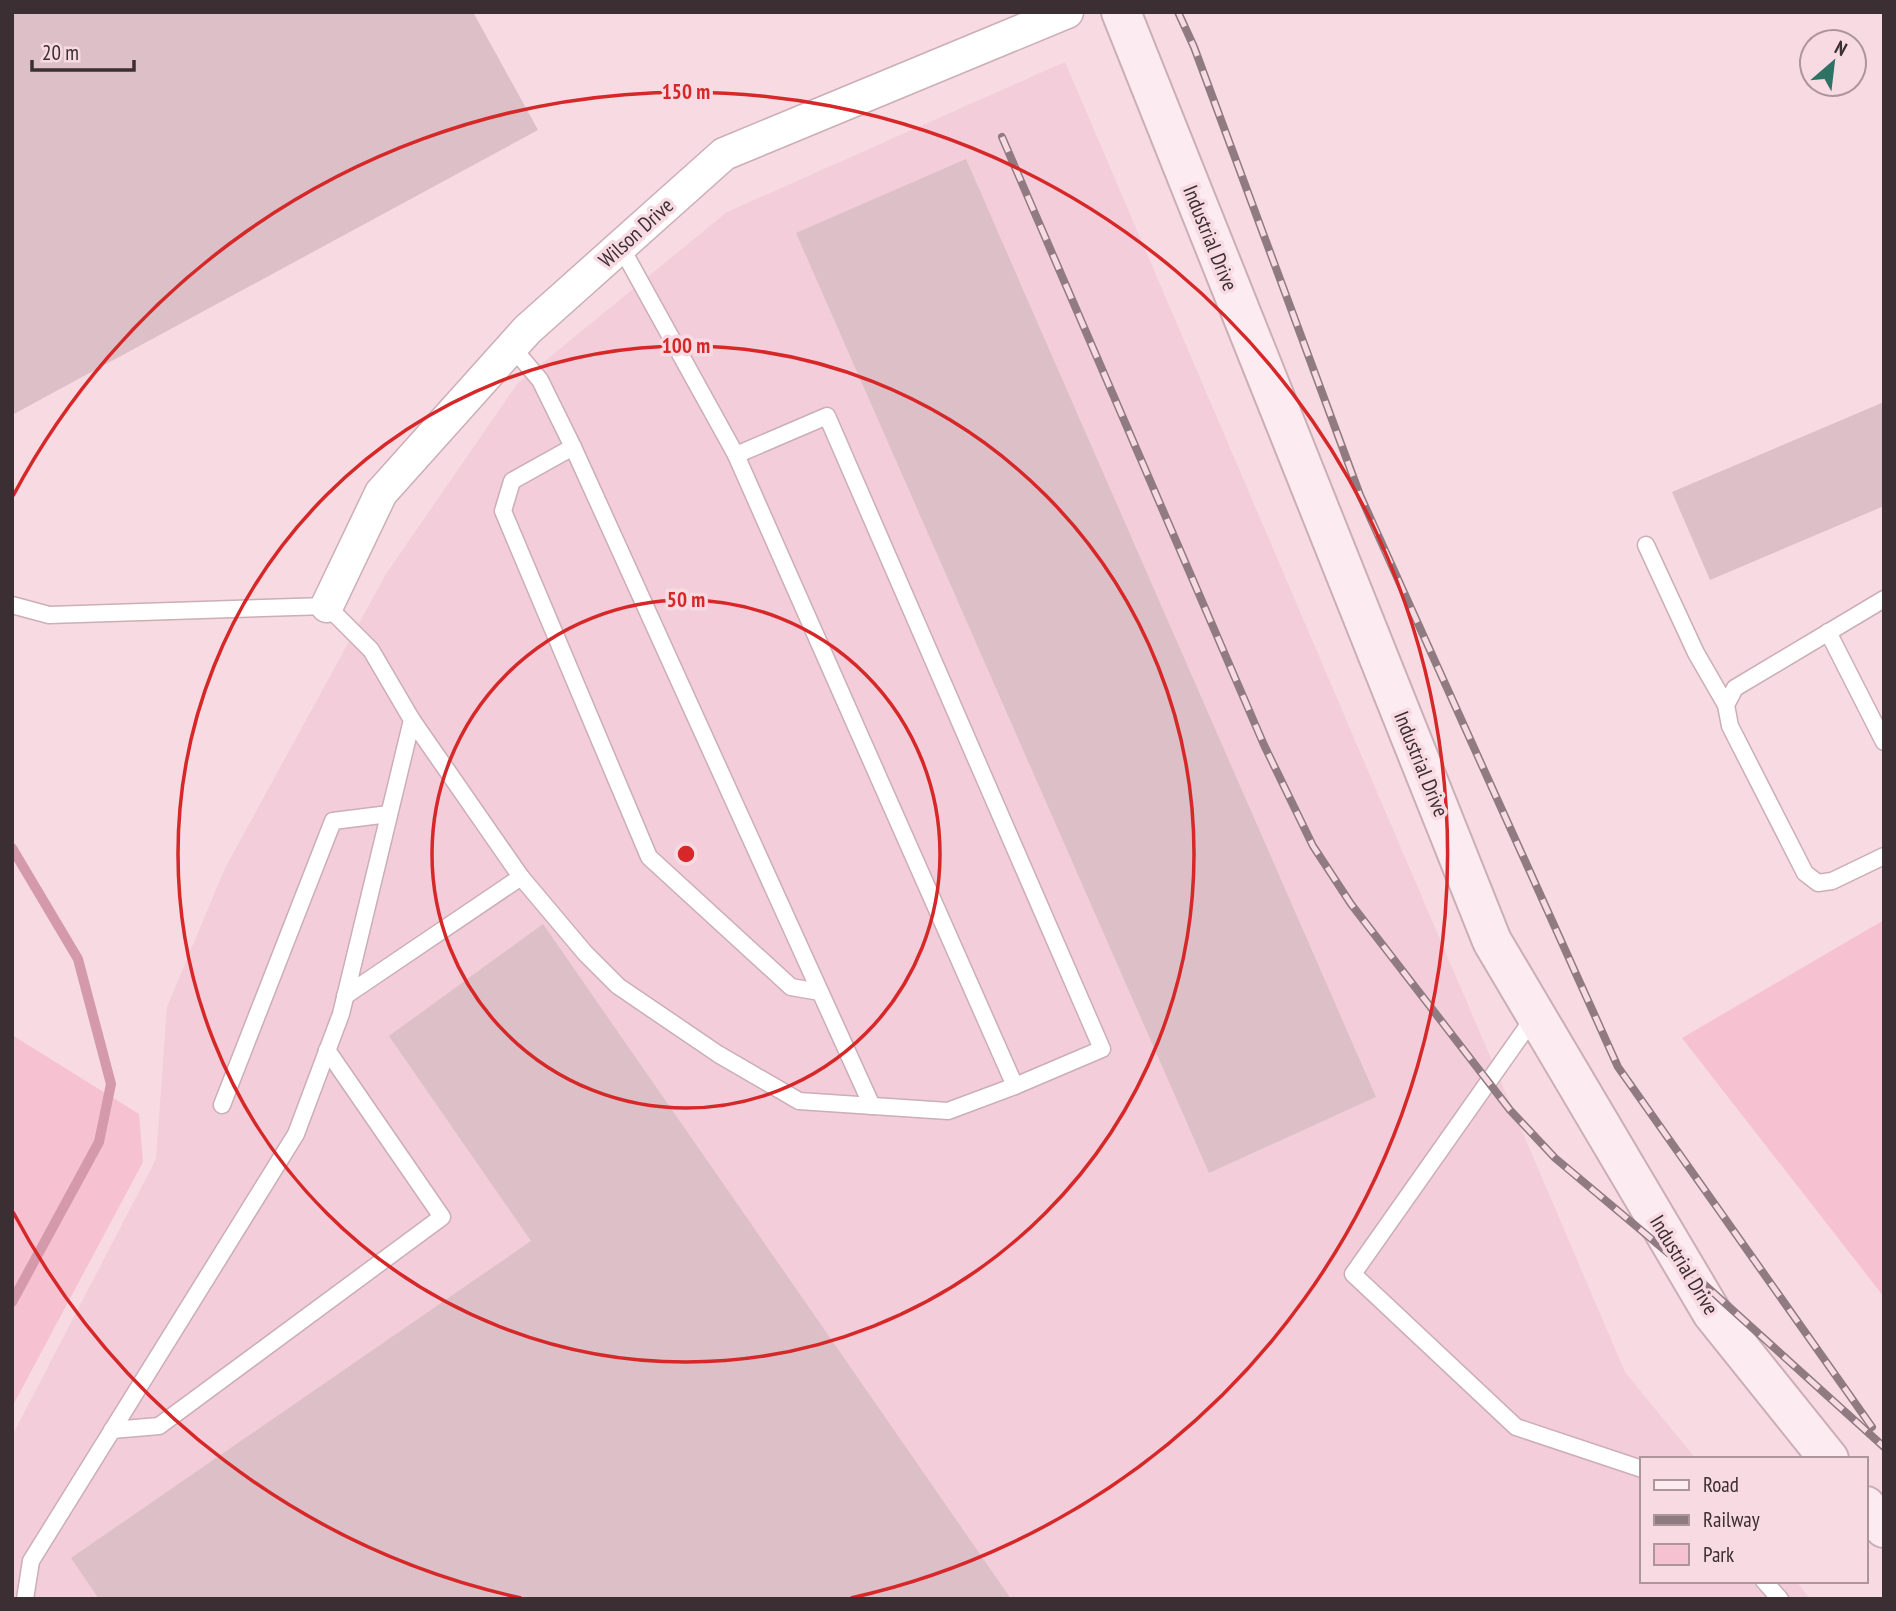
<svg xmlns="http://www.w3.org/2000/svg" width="1896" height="1611" viewBox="0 0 1896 1611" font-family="'PT Sans Narrow',sans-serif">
<rect width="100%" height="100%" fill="#f8dae2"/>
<!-- built -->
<path fill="#f3cdd9" d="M1065,62L1625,1372L1696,1459H1642V1581H1796L1810,1599H12V1436L156,1159L167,1007L225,868L386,574L517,384L727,212Z"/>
<!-- green -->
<g fill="#f6c1d1">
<path d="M1884,920V1297L1682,1038Z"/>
<path d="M12,1035L139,1114L143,1162L12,1407Z"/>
</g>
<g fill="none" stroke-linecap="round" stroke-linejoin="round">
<!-- stream -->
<path stroke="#d499ab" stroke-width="10" d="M12,848L78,959L111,1084L99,1142L12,1302"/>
</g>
<!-- building -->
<g fill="#dcbfc7">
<path d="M12,12H473L538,130L12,415Z"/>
<path d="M966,159L1376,1097L1209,1173L796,233Z"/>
<path d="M1884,402V506L1710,580L1672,492Z"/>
<path d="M543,924L860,1381L1011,1599H99L71,1558L531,1241L389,1036Z"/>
</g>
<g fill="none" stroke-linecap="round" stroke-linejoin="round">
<defs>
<g id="service">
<path d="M512,347L540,380L573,447"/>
<path d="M736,455L827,416L1102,1049L1015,1086"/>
<path d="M1646,545L1696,653L1726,705"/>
<path d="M1884,599L1735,688L1726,705L1730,726L1805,873L1818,883L1832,881L1884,856"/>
<path d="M12,605L49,615L327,606L371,650L412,720L341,1014L296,1134L31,1561L25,1599"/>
<path d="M1828,632L1884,742"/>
<path d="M521,877L585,953L618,986L718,1054L799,1101L948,1111L1015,1086L736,455L621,247"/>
<path d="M820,992L791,987L649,857L503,511L512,481L573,447L872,1106"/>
<path d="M345,996L521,877L412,720"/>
<path d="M1534,1017L1353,1274L1516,1427L1642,1469"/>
<path d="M222,1105L333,821L389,814"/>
<path d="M112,1430L159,1426L442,1217L327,1050"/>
<path d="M1764,1581L1780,1599"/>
</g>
<path id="minor" d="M327,606L381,493L527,330L724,154L1067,12"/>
<g id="secondary">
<path d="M1121,12L1492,941L1712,1313L1829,1459"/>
<path d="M1866,1506L1884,1528"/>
</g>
</defs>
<!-- service casing -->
<use href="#service" stroke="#cbaeb6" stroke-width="19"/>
<!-- minor casing -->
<use href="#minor" stroke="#cbaeb6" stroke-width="35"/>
<!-- secondary casing -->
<use href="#secondary" stroke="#cbaeb6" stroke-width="42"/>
<!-- service -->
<use href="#service" stroke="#fff" stroke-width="16"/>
<!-- minor -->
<use href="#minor" stroke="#fff" stroke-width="32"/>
<!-- secondary -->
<use href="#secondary" stroke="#fcebf0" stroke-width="38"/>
<defs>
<g id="rail">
<path d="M1178,12L1194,47L1360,495L1618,1067L1872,1427"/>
<path d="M1002,137L1264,745L1313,846L1351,904L1510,1110L1555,1158L1686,1268L1884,1447"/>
</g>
</defs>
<!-- rail casing -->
<use href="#rail" stroke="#8f7b81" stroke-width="8"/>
<!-- rail -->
<use href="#rail" stroke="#f8dae2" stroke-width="5" stroke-dasharray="16" stroke-linecap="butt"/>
</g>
<!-- distance rings -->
<g fill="none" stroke="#d62828" stroke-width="3.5">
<circle cx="686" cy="854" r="254"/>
<circle cx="686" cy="854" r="508"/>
<path d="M521 1598A762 762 0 0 1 13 1212M13 496A762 762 0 1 1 851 1598"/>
</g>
<g text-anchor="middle" stroke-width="7" stroke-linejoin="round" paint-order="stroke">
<!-- street labels -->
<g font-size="21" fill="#3b2f33" stroke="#f8dae2">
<text transform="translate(636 233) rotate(-42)" y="7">Wilson Drive</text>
<text transform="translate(1210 238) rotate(68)" y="7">Industrial Drive</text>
<text transform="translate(1421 764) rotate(68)" y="7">Industrial Drive</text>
<text transform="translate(1684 1265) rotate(59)" y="7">Industrial Drive</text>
</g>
</g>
<circle cx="686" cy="854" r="10" fill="#d62828" stroke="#f8dae2" stroke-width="3.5"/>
<g font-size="21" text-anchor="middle" font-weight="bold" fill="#d62828" stroke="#f8dae2" stroke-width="7" stroke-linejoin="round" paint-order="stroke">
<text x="686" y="99">150 m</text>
<text x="686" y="353">100 m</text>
<text x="686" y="607">50 m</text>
</g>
<!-- border -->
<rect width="1896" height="1611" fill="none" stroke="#3b2f33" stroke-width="28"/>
<!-- legend -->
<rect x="1640" y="1457" width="228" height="126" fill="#f8dae2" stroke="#ac969c" stroke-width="2"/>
<rect x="1654" y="1480" width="35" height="10" fill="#fcebf0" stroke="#ac969c" stroke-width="2"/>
<text x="1703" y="1492" font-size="21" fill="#3b2f33">Road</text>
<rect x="1654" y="1515" width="35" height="10" fill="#8f7b81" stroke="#ac969c" stroke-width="2"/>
<text x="1703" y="1527" font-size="21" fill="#3b2f33">Railway</text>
<rect x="1654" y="1544" width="35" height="21" fill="#f6c1d1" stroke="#ac969c" stroke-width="2"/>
<text x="1703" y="1562" font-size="21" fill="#3b2f33">Park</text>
<!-- north arrow -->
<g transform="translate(1833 63) rotate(28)"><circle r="33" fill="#f8dae2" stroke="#ac969c" stroke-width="2"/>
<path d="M0-5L12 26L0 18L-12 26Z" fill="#2d7264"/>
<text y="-10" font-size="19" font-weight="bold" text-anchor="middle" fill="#3b2f33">N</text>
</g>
<!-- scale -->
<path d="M32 60v10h102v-10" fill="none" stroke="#3b2f33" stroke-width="3.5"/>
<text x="42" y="60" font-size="21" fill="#3b2f33" stroke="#f8dae2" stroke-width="5" paint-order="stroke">20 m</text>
</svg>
